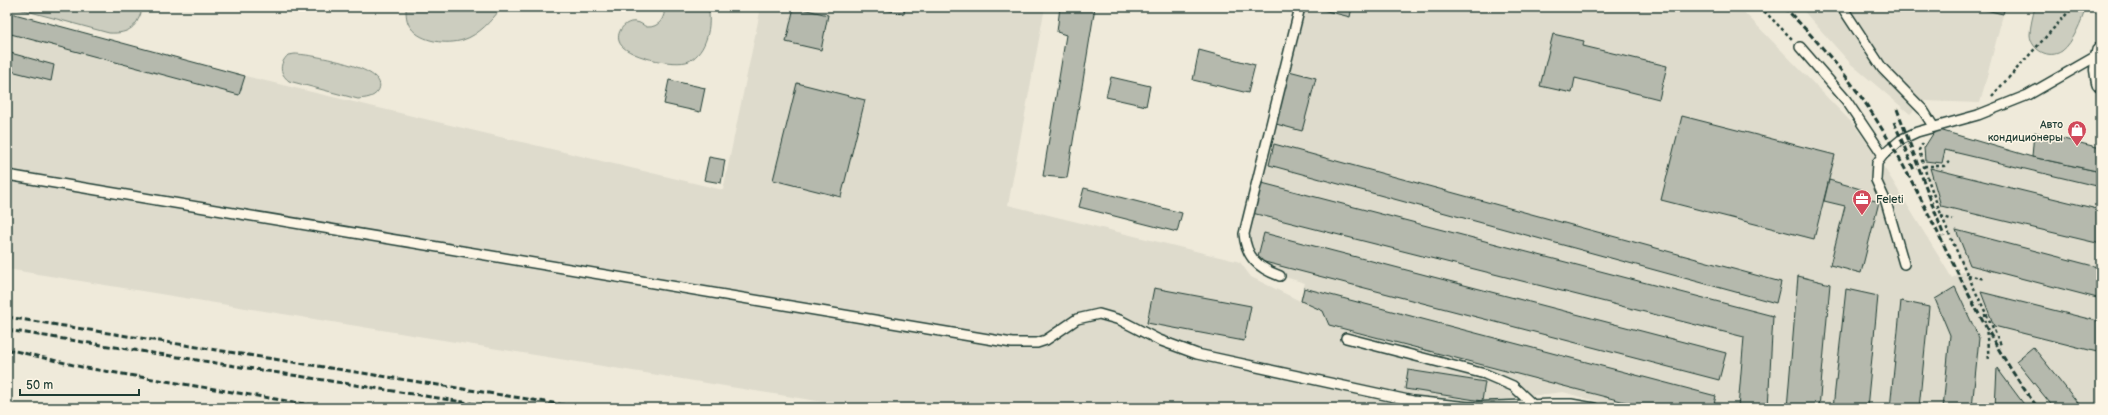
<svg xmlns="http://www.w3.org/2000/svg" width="2108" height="415" viewBox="0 0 2108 415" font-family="'Balsamiq Sans',sans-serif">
<rect width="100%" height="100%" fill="#efeada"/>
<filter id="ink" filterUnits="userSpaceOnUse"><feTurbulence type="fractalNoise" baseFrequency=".025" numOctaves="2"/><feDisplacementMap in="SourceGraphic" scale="8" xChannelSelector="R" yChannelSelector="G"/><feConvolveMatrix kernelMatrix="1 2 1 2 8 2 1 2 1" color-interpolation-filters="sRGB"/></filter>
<g filter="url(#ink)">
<!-- built -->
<g fill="#dedbcc">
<path d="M761,7H1045L1008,205L1240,262L1251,277L1300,301L1305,283L1268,272L1245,245L1306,7H1739L1856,127L1887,172L1952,278L1964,271L1925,170L1924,148L1936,129L2032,157L2101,172V408H1621L1563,392L1481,402L1401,395L1399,408H860L7,269V12L245,76L723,190Z"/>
<path d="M1800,7H2005L1980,103L1923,101L1910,114L1851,64Z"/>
</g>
<!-- green -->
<g fill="#cccdbf" stroke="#76857a">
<path d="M12,7H143C137,27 130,34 109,33Z"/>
<path d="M406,7H502C492,20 479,35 463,40C447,45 421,42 411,28C406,22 406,14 406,7Z"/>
<path d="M664,7H708C712,25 707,52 689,61C676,67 623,57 619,41C616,31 626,20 636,22C640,22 644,26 647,27C659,28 666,17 664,7Z"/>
<path d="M2035,7H2086C2082,20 2073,43 2062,51C2049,60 2031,50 2030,35C2030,26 2033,16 2035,7Z"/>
<path d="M295,54C309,54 393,68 378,91C373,98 366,98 358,99L289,81C279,73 279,64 288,55Z"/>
</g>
<!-- building -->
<g fill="#b5b9ad" stroke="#1f3d34">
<path d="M794,7L828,15L821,50L786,42Z"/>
<path d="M873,7H905L904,14Z"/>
<path d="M1060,7H1095L1067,178L1043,176L1066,35L1057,32Z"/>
<path d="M1311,7H1352L1350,17Z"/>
<path d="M1973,7H2005L2003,14Z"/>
<path d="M7,12L245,76L239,95L7,33Z"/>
<path d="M1553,34L1584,41L1583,46L1667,66L1659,99L1575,78L1572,93L1540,86Z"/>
<path d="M1199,50L1255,65L1248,93L1193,80Z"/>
<path d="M7,52L54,65L51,81L7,70Z"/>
<path d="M1289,71L1316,78L1302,131L1276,124Z"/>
<path d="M1111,77L1150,86L1146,106L1106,97Z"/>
<path d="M669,80L705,88L700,112L664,104Z"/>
<path d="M797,83L865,100L841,197L773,180Z"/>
<path d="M1682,116L1835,155L1814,239L1661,200Z"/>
<path d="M1936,129L2032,157L2101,172V187L1945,150L1942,163L1925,161L1924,148Z"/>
<path d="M2034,132L2101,148V172L2032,157Z"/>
<path d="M1274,144L1781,282L1776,303L1269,165Z"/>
<path d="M709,157L725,160L721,183L704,180Z"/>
<path d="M1930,168L2101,210V244L1941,206Z"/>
<path d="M1829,180L1864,190L1862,197L1879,202L1861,273L1830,265L1845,206L1824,201Z"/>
<path d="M1262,183L1773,316L1768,408H1738L1744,337L1252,213Z"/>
<path d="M1084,188L1182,213L1177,232L1079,207Z"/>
<path d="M1956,230L2101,268V299L1970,265Z"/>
<path d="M1264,233L1726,353L1719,380L1257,260Z"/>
<path d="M1798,276L1830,284L1819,408H1787Z"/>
<path d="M1955,287L1979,338L1972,408H1943L1950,335L1935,299Z"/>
<path d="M1154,288L1251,306L1244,341L1147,323Z"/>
<path d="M1304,288L1716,396L1713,408H1648L1329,325L1323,311L1301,301Z"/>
<path d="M1846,289L1878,296L1867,408H1833Z"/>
<path d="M1981,292L2101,322V353L1994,326Z"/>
<path d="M1901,301L1929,307L1919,408H1890Z"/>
<path d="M2033,347L2082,408H2054L2016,361Z"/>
<path d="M1997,368L2026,407V408H1995Z"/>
<path d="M1408,370L1485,382L1482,401L1405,389Z"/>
</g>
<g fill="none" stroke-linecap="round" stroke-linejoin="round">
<defs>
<g id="service">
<path d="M1842,7L1882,68L1923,110L1933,126"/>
<path d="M1800,47L1846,100L1883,155"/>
<path d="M7,175L1012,343H1037L1046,340L1077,319L1099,314L1120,320L1159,340L1197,354L1413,401L1469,407L1552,404H1571L1594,408"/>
<path d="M1904,264L1886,202L1876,180L1877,163L1883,155L1902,139L1917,132L1978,115L2028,95L2100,54"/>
<path d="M1280,276C1258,268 1246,257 1244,234L1300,7"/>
<path d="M1346,338L1485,374L1513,386L1532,404"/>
</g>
<path id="minor" d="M2101,52L2099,70L2101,83"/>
</defs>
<!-- service casing -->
<use href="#service" stroke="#1f3d34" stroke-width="12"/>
<!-- minor casing -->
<use href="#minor" stroke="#1f3d34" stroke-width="21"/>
<!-- path -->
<g stroke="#1f3d34" stroke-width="2.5" stroke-dasharray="3 3" stroke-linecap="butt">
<path d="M1760,7L1792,39"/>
<path d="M1992,96L2073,7"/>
<path d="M1923,143L1919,150C1938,218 1971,281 2001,345"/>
<path d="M1924,166H1944L1949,162"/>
<path d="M1941,216L1953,220"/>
<path d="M1968,275L1984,279"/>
<path d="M1985,314L1989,361"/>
</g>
<!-- service -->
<use href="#service" stroke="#fcf5e5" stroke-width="9"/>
<!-- minor -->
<use href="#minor" stroke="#fcf5e5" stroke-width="18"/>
<!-- rail -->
<g stroke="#1f3d34" stroke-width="3" stroke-dasharray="6 3" stroke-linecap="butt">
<path d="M1784,7C1821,44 1855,84 1882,129C1938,220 1973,323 2038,408"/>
<path d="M1897,109L1944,236"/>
<path d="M1894,122L1914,170"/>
<path d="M7,317L584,408"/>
<path d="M7,330L501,408"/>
<path d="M7,349L86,368L330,408"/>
</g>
</g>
</g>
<!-- icons -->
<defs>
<symbol id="shop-pin" viewBox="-11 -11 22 30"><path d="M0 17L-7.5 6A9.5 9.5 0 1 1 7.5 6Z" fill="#d1495b" stroke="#fcf5e5"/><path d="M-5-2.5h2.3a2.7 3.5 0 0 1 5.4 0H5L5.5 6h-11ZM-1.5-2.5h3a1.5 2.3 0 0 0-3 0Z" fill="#fff"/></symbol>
<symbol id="office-pin" viewBox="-11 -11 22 30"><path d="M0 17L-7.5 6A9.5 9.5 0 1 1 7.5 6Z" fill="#d1495b" stroke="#fcf5e5"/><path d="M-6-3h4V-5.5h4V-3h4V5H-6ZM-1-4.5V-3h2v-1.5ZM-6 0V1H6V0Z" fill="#fff"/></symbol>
</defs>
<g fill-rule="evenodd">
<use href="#shop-pin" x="2066" y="119" width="22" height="30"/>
<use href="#office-pin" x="1851" y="188" width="22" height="30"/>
</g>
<g text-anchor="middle" stroke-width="3" stroke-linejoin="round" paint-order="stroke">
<!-- poi labels -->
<g font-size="11" fill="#1f3d34" stroke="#fcf5e5" text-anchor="end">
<text x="2063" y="128">Авто<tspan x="2063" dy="13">кондиционеры</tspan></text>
<text x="1876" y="203" text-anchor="start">Feleti</text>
</g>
</g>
<!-- margin -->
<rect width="2108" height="415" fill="none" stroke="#fcf5e5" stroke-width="24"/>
<rect x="12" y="12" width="2084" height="391" fill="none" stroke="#1f3d34" stroke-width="1.5" filter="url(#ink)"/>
<!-- scale -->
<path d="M20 389v6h119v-6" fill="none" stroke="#1f3d34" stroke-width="2"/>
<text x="26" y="389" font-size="12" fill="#1f3d34" stroke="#fcf5e5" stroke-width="3" paint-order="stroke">50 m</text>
</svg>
